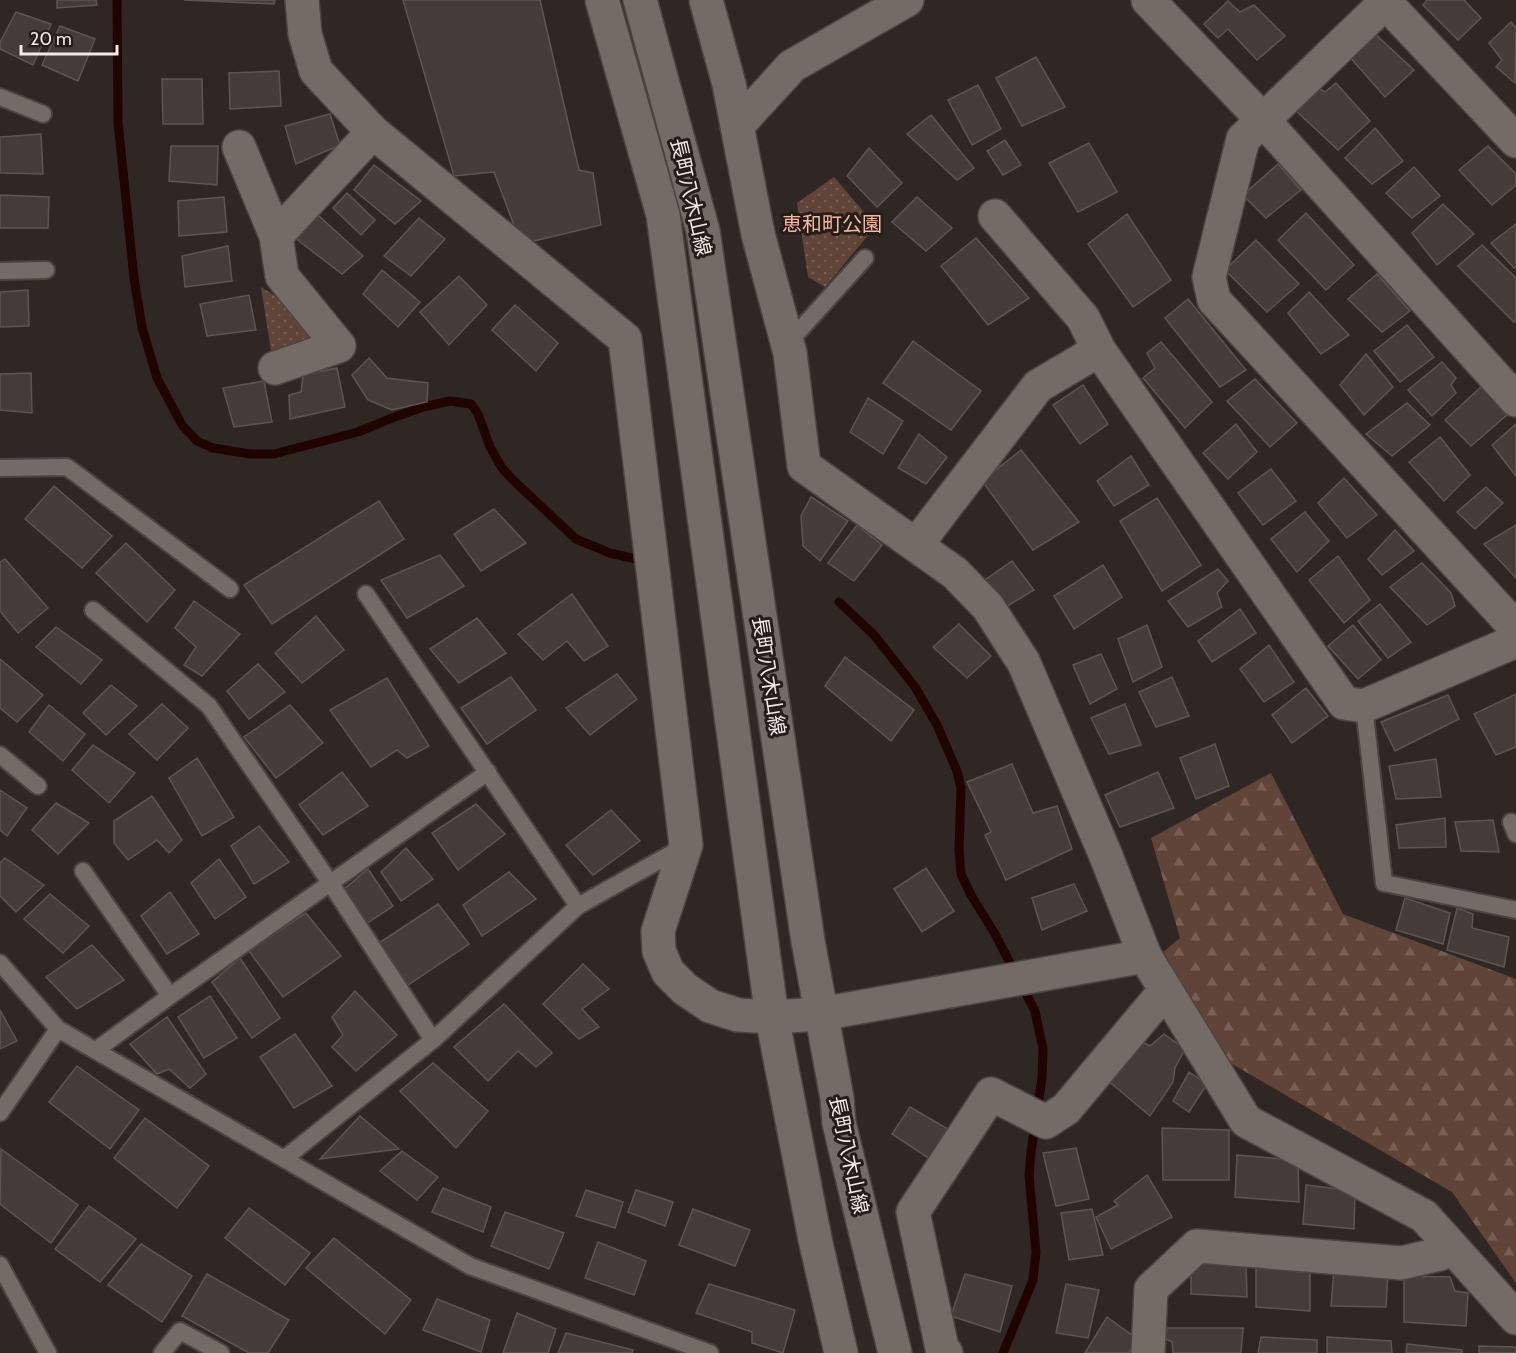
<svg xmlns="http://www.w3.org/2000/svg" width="1516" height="1353" viewBox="0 0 1516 1353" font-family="Cabin,'Noto Sans JP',sans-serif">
<defs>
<pattern id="forest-firs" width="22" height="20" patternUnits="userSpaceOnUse" patternTransform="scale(1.5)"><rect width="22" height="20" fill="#604438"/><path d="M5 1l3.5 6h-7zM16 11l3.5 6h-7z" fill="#775f55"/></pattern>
<pattern id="park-dots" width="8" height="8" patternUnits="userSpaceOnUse" patternTransform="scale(1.5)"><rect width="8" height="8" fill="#604438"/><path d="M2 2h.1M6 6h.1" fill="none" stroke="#775f55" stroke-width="1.8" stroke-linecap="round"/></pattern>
</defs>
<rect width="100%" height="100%" fill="#2f2723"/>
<!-- forest -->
<path fill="url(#forest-firs)" d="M1271,773L1343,914L1516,979V1283L1452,1192L1227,1061L1163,952L1180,938L1151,838Z"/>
<!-- park -->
<g fill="url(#park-dots)">
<path d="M834,177L876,226L825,287L808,277L797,203Z"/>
<path d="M261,287L277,297L321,341L284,356L271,351Z"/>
</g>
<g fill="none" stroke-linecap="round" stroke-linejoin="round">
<!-- stream -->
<g stroke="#200400" stroke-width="9">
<path d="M117,0L118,122L134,278L142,327L157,378L182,425L197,441L213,448L250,454H274L358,432L392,418L423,407L450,401L471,404L478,414L490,447L502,468L513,480L576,539L610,553L636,559"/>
<path d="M839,602L874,635L915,687L937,725L957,771L961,788L959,850L961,874L971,895L995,934L1035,1011L1043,1049L1042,1078L1031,1152L1029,1175L1036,1252L1033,1280L1003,1353"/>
</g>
</g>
<!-- building -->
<g fill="#453c39" stroke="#5e5551" stroke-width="1.5">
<path d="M57,0H96L97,5L57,8Z"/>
<path d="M184,0H275L274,4Z"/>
<path d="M403,0H540L579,170L593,173L601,225L521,244L494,172L454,176Z"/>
<path d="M1427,0H1464L1481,18L1458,40L1423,5Z"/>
<path d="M1228,1L1240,12L1254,5L1285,36L1257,60L1228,29L1218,38L1204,24Z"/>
<path d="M16,12L51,24L33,65L0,49V42Z"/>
<path d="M1511,22L1516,28L1515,83L1496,67L1502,60L1489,43Z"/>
<path d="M60,26L95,39L78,81L42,65Z"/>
<path d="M1374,33L1414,70L1385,97L1348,55Z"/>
<path d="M1036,57L1065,107L1022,126L996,78Z"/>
<path d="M279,71L281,106L230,109L229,73Z"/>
<path d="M162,79H202L203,124H163Z"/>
<path d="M1336,83L1370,121L1338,150L1292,107L1315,86L1325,92Z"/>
<path d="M978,85L1001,129L972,145L948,100Z"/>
<path d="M330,114L340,145L296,164L285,126Z"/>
<path d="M931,115L974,168L957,180L907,134Z"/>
<path d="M1375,128L1403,161L1372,184L1345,158Z"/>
<path d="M41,134L43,174L0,173V137Z"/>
<path d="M1005,140L1021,165L1003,175L987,151Z"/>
<path d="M1089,143L1117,192L1078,212L1049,163Z"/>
<path d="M171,146H218L217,185L169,181Z"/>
<path d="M1488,146L1516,174V185L1492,205L1459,170Z"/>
<path d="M869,148L902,183L877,207L847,176Z"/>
<path d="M1278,164L1301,190L1266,218L1243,195Z"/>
<path d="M374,165L421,201L395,224L354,190Z"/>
<path d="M1414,167L1440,196L1412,218L1386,193Z"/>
<path d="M347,193L375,220L361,235L333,208Z"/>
<path d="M0,195L49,197L48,228H0Z"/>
<path d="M224,197L227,232L179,236L178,201Z"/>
<path d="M917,197L952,228L926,251L892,222Z"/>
<path d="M1443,204L1474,234L1437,265L1412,233Z"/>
<path d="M1306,213L1354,265L1326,290L1278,240Z"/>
<path d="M1127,214L1171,280L1133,307L1088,244Z"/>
<path d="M319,216L363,256L342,274L295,238Z"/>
<path d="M419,218L445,239L411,276L384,256Z"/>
<path d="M1516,224V266L1514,268L1491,243Z"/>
<path d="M976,238L1029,298L988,325L941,266Z"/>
<path d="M1256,240L1299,284L1267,312L1225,270Z"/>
<path d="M1482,245L1516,278V321L1514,322L1458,266Z"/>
<path d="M228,246L232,281L185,287L182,256Z"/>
<path d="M382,270L420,302L398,327L363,294Z"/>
<path d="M1377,274L1410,311L1382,332L1348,299Z"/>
<path d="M459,276L487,305L449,345L420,312Z"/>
<path d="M28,290L29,326L0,327V292Z"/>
<path d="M1309,292L1349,335L1321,354L1288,313Z"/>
<path d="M249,295L256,330L207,336L200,304Z"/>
<path d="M1188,299L1246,370L1220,387L1165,318Z"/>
<path d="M515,305L558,343L536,371L492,330Z"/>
<path d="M1407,325L1434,357L1400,382L1374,351Z"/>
<path d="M913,341L981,391L951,430L883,383Z"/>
<path d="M1161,342L1212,402L1185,428L1143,378L1155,368L1147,353Z"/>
<path d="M1366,354L1393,387L1364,415L1340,385Z"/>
<path d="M369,358L387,378L428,383L427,402L392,410L368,400L352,375Z"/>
<path d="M1442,362L1456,378L1451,385L1456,393L1432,416L1408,390Z"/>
<path d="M337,368L345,407L290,419L289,395L301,392L303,375Z"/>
<path d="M31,373L32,413L0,410V374Z"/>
<path d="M1255,379L1297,423L1270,447L1227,401Z"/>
<path d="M264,381L272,422L234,427L223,388Z"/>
<path d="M1083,385L1108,424L1080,444L1053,405Z"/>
<path d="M1482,386L1508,414L1471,446L1445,420Z"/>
<path d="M868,398L903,421L883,454L850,432Z"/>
<path d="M1407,403L1430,425L1392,456L1366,434Z"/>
<path d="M1236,424L1257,452L1228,479L1203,453Z"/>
<path d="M1516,424V476L1492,445Z"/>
<path d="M919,434L947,457L926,484L898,468Z"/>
<path d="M1440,437L1470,475L1444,501L1409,462Z"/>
<path d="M1021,450L1079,522L1033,550L982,481Z"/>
<path d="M1131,456L1149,485L1114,506L1097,481Z"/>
<path d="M1271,469L1296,501L1263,525L1238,493Z"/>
<path d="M1344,478L1377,515L1347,538L1318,503Z"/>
<path d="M54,486L112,536L82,568L25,519Z"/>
<path d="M1486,487L1503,503L1475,529L1457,512Z"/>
<path d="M811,497L848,521L820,561L803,546L801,516Z"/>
<path d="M1157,498L1201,565L1162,591L1120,521Z"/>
<path d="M379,501L404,539L272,624L244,585Z"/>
<path d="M494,509L526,543L481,571L454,534Z"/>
<path d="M1305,512L1329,541L1297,572L1271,539Z"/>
<path d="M857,525L882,545L854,581L828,563Z"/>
<path d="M1516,525V578L1484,544Z"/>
<path d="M1395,530L1414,551L1382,575L1368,559Z"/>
<path d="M126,543L175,590L147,622L96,573Z"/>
<path d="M440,555L464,586L407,618L381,580Z"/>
<path d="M1338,556L1370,600L1344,623L1309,580Z"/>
<path d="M5,559L48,608L18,633L0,611V562Z"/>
<path d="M1012,561L1034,590L1004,608L982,582Z"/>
<path d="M1422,563L1451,593L1455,606L1427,625L1390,587Z"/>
<path d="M1103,565L1122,597L1074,629L1054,596Z"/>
<path d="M1218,569L1228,581L1217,593L1222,607L1188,627L1168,601Z"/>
<path d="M572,594L608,646L584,661L567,641L543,660L518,634Z"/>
<path d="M194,601L240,634L202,676L184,665L196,647L175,628Z"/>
<path d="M1380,604L1411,642L1388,658L1358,621Z"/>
<path d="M1240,609L1256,633L1212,662L1198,641Z"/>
<path d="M316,616L344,650L302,683L275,653Z"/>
<path d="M477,618L506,653L459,683L430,649Z"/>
<path d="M959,624L991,656L967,678L933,647Z"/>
<path d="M1147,625L1162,667L1133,682L1118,639Z"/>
<path d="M1353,625L1381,660L1358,679L1328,646Z"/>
<path d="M56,627L102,660L81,684L36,647Z"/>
<path d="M1269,645L1294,682L1264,702L1240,669Z"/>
<path d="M1101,654L1117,689L1090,704L1073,665Z"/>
<path d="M845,657L914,710L891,741L825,686Z"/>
<path d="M0,659L43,695L17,722L0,708Z"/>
<path d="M258,664L285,692L249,719L227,691Z"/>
<path d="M617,674L637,699L590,735L566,708Z"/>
<path d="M511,677L536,710L487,744L461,708Z"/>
<path d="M1172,677L1189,716L1156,727L1139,692Z"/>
<path d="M387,678L429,746L407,758L397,750L371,767L330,710Z"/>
<path d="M111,685L137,706L106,735L83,713Z"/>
<path d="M1306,688L1328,716L1292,743L1272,715Z"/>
<path d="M1516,694V747L1496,755L1474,714Z"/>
<path d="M1448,695L1459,719L1395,751L1381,722Z"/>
<path d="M162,704L188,728L157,760L129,734Z"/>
<path d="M1125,704L1141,745L1109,754L1091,718Z"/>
<path d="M49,705L85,734L63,761L29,732Z"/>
<path d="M290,705L323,743L276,778L244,737Z"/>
<path d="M1215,744L1229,786L1196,799L1180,758Z"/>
<path d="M93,745L135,773L109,803L72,770Z"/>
<path d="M197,758L234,817L202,836L169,778Z"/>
<path d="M1436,759L1441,797L1396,799L1389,766Z"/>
<path d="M1012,764L1033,813L1057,806L1072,849L1006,880L985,835L991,832L967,782Z"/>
<path d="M342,772L368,806L323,835L299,805Z"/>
<path d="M1158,772L1174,808L1120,827L1105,795Z"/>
<path d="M0,790L27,808L7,836L0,830Z"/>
<path d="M152,796L182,840L169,853L157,840L128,860L114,843V821Z"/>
<path d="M56,803L89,823L58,854L32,830Z"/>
<path d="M476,804L505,834L458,870L432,833Z"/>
<path d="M611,810L640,841L593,875L566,845Z"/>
<path d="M1445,818L1446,847L1399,848L1396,825Z"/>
<path d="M1493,820L1499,852L1461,851L1455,822Z"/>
<path d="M259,826L289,862L254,884L231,846Z"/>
<path d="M406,848L433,879L401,901L381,872Z"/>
<path d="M5,858L44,885L16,912L0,896V863Z"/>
<path d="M219,859L246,897L215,919L191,883Z"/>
<path d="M926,868L954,911L922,932L894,889Z"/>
<path d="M368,869L393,906L366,924L343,890Z"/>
<path d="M509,872L536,899L482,936L463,905Z"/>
<path d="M1074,884L1087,911L1042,930L1032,898Z"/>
<path d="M170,892L199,934L167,954L141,916Z"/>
<path d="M50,894L89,926L63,953L24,919Z"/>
<path d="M1405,898L1450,913L1443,944L1396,930Z"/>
<path d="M438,904L469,944L408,985L379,943Z"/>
<path d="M1457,908L1473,914L1472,928L1509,937L1504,967L1447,950Z"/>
<path d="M306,913L341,956L283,997L249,951Z"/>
<path d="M92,945L124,980L77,1009L46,977Z"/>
<path d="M240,958L280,1018L252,1038L212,982Z"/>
<path d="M583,964L609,989L582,1009L599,1027L579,1039L543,1004Z"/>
<path d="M355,991L397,1035L356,1071L332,1047L343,1035L332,1017Z"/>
<path d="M210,996L237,1038L204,1058L178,1017Z"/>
<path d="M504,1004L552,1053L536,1067L518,1051L488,1081L454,1047Z"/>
<path d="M0,1010L17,1041L0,1049Z"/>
<path d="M167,1017L206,1074L190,1088L169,1069L157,1074L130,1044Z"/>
<path d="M295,1034L332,1086L294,1108L260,1057Z"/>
<path d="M1164,1034L1185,1049L1175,1068L1173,1082L1150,1116L1106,1079L1138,1040L1150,1046Z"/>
<path d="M433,1063L488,1111L456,1148L400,1091Z"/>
<path d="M77,1066L139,1110L110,1149L49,1102Z"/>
<path d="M1189,1072L1207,1084L1189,1112L1173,1101Z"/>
<path d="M910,1107L953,1132L936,1163L892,1134Z"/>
<path d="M360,1116L399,1149L320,1159Z"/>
<path d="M145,1118L209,1166L177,1208L114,1158Z"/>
<path d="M1162,1128L1229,1130V1180H1163Z"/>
<path d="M1076,1148L1089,1199L1056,1206L1043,1153Z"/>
<path d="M1,1149L78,1205L51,1243L0,1204Z"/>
<path d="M402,1151L438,1177L417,1200L380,1171Z"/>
<path d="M1237,1155L1282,1159L1298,1166L1299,1202L1235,1197Z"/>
<path d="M1147,1175L1172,1217L1111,1249L1096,1217L1118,1205L1114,1201Z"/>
<path d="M1306,1185L1355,1191L1354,1229L1303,1224Z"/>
<path d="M443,1188L491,1207L483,1232L432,1212Z"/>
<path d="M586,1190L623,1202L615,1228L576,1216Z"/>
<path d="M636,1190L673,1202L665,1226L628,1212Z"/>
<path d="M89,1206L136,1239L100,1282L55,1249Z"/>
<path d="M249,1208L310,1253L285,1285L225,1238Z"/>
<path d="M693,1209L750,1230L735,1266L679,1245Z"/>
<path d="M1092,1209L1103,1255L1069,1260L1061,1213Z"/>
<path d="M505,1212L564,1233L549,1269L491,1246Z"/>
<path d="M334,1238L411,1300L385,1334L306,1268Z"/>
<path d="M598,1242L646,1261L634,1295L585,1278Z"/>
<path d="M141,1244L192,1276L162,1322L108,1285Z"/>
<path d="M1199,1258L1246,1263L1247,1297L1191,1294V1267Z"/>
<path d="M1256,1263L1310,1268V1311L1256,1307Z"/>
<path d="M1334,1269L1388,1274L1386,1307L1331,1306Z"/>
<path d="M207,1274L289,1320L268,1353H249L182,1316Z"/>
<path d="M965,1274L1012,1286L1000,1332L951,1316Z"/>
<path d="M1404,1276L1450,1277L1455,1291L1468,1293L1466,1326L1404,1322Z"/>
<path d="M709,1284L795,1310L783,1353L752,1343V1332L696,1313Z"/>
<path d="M1066,1284L1099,1290L1088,1338L1056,1333Z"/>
<path d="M437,1299L490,1320L481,1352L423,1330Z"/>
<path d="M517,1313L556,1329L548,1353H503Z"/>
<path d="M1107,1317L1136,1338L1129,1353H1085Z"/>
<path d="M1167,1328H1243L1241,1353H1173L1172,1342L1166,1339Z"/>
<path d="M566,1333L633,1350L632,1353H558Z"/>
<path d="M1261,1337L1317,1340V1353H1258Z"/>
<path d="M1327,1337L1391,1341L1392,1353H1327Z"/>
<path d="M1407,1344L1462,1350V1353H1406Z"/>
<path d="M1479,1346L1516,1347V1353H1479Z"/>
</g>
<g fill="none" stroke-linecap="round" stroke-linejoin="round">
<defs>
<g id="service">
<path d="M0,97L43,114"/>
<path d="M0,271L46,270"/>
<path d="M788,343L865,258"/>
<path d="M0,468L67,467L230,589"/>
<path d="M366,594L578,906"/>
<path d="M93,610L209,706L331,884L433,1040"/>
<path d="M1364,706L1384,883L1516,910"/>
<path d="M0,755L38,786"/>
<path d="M1511,822L1516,834"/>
<path d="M83,871L170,996"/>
<path d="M0,963L58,1029L470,1266L710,1353"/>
<path d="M96,1050L170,996L488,772"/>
<path d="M0,1113L58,1029"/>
<path d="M285,1158L433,1040L578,906L685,846"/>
<path d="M0,1265L48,1353"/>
<path d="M162,1353L180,1331L221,1353"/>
</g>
<g id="minor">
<path d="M302,0L305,34L316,71L373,132L625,339L686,845L658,931L659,951L668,972L685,989L710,1006L738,1015L772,1017L821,1014L1145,956"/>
<path d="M706,0L729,84L758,234L790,353L804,466L955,573L988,607L1024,663L1106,856L1145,956L1246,1121L1424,1216L1516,1318"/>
<path d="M1148,0L1263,120L1516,400"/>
<path d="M1383,0L1516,141"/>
<path d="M1263,120L1243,139L1209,277L1214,300L1516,628"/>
<path d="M737,126L792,66L907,0"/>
<path d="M239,147L276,236L282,276L339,346L275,368"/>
<path d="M995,216L1083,318L1099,350L1344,703L1364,706L1516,641"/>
<path d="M276,236L373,132"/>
<path d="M916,545L1038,386L1099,350"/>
<path d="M946,1353L942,1348L913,1212L991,1094L1046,1122L1066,1109L1165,991"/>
<path d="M1148,1353L1151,1289L1197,1246L1401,1263L1440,1254L1451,1246"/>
</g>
<g id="tertiary">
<path d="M602,0L663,215L772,1017L815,1239L841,1353"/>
<path d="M640,0L703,231L808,941L837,1098L839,1123L895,1353"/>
<path d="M1263,120L1388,0"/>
</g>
</defs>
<!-- service casing -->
<use href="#service" stroke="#4b4442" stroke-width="20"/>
<!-- minor casing -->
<use href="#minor" stroke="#4b4442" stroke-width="36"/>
<!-- tertiary casing -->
<use href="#tertiary" stroke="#4b4442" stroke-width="36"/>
<!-- service -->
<use href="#service" stroke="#746b66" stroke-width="16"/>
<!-- minor -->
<use href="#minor" stroke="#746b66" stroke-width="33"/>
<!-- tertiary -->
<use href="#tertiary" stroke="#746b66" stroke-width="33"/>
</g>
<g text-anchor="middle" stroke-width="6" stroke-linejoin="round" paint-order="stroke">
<!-- street labels -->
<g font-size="20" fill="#f0eae8" stroke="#251d1a">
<text transform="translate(691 197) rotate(77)" y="7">長町八木山線</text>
<text transform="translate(769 676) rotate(81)" y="7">長町八木山線</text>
<text transform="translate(849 1155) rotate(78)" y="7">長町八木山線</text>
</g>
<!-- park labels -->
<g font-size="20" fill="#f6b99f" stroke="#251d1a">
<text x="832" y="231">恵和町公園</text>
</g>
</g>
<!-- scale -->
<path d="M21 45v9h96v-9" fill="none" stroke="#f0eae8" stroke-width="3"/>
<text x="30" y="45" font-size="18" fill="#f0eae8" stroke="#251d1a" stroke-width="4.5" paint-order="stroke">20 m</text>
</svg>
